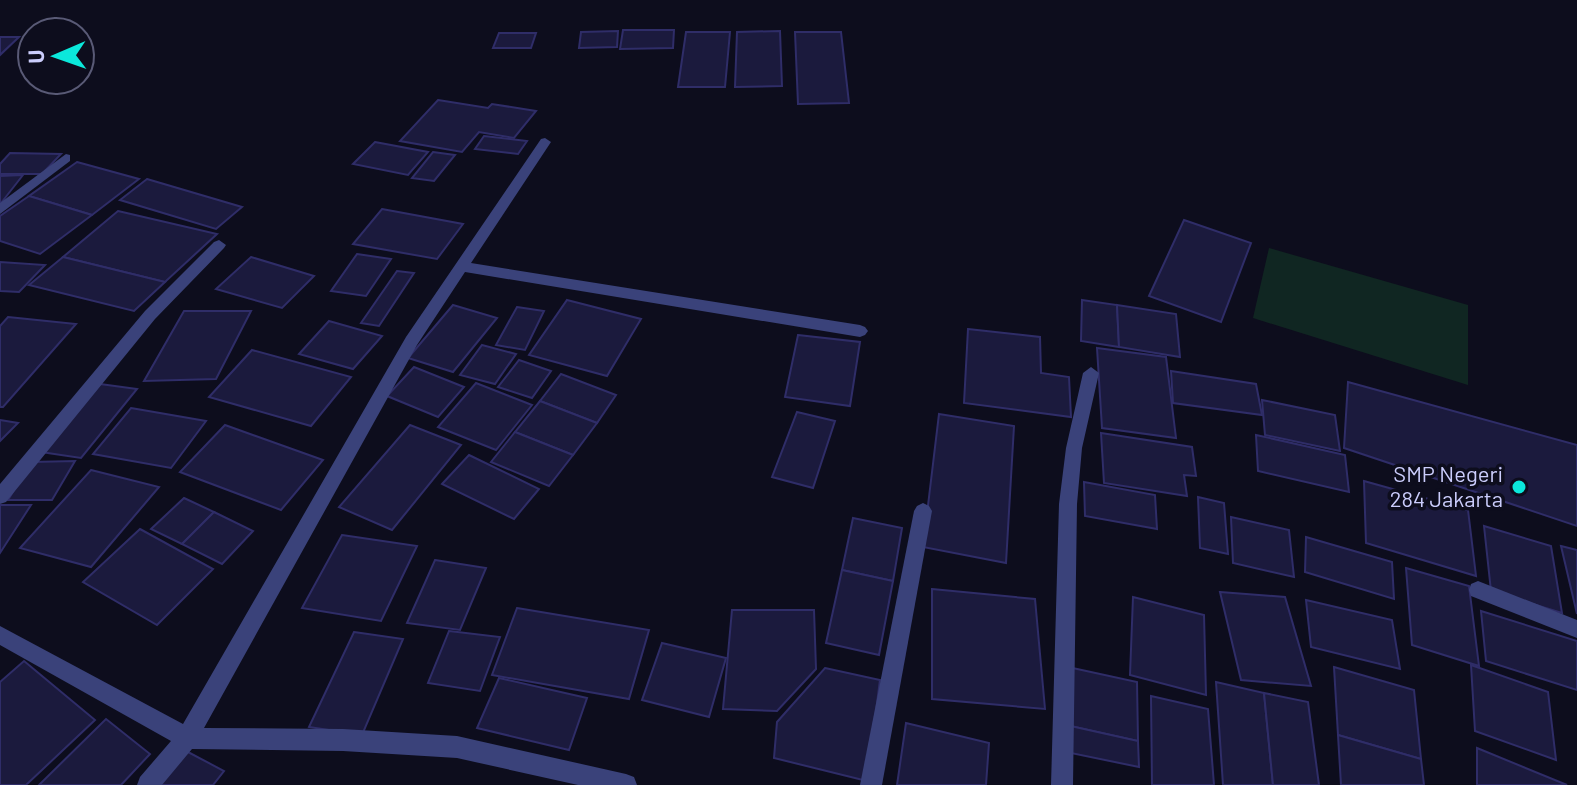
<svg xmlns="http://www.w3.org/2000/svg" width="1577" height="785" viewBox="0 0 1577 785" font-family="Barlow,sans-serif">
<rect width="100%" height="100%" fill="#0d0d1d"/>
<!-- green -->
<path fill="#102622" d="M1269,248L1468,305V385L1253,318Z"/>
<!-- building -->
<g fill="#1b1a3d" stroke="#2f2d68" stroke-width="2">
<path d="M623,30H674L673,48L620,49Z"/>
<path d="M618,31L617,47L579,48L581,32Z"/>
<path d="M780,31L782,86L735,87L737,32Z"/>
<path d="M686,32H730L725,87H678Z"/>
<path d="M795,32H841L849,103L798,104Z"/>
<path d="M499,33H536L531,48H493Z"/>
<path d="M0,37H19L0,55Z"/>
<path d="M438,100L488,108L492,104L536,111L514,138L479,132L462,152L400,141Z"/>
<path d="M484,136L527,141L518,154L475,149Z"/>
<path d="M375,142L428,152L408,175L353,164Z"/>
<path d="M433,152L455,155L434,181L412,178Z"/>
<path d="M10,153L61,154L42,174H0V164Z"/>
<path d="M77,162L139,179L92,215L29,196Z"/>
<path d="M23,175L1,203H0V176Z"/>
<path d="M147,179L242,207L216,229L120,200Z"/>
<path d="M29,196L92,215L40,254L0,241V216Z"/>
<path d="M382,209L463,224L437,259L353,244Z"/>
<path d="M118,211L217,234L165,282L63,257Z"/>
<path d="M1184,220L1251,243L1221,322L1149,296Z"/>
<path d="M357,254L391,259L366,296L331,291Z"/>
<path d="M63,257L165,282L134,311L29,285Z"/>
<path d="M251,257L314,276L282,308L216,289Z"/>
<path d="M0,262L45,265L19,292L0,291Z"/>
<path d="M397,271L414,273L379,326L361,323Z"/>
<path d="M567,300L641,319L607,376L529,355Z"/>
<path d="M1082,300L1117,305L1119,347L1081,341Z"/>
<path d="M453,305L497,318L453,372L408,358Z"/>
<path d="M1117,305L1176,314L1180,357L1119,347Z"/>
<path d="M517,307L544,311L525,350L496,345Z"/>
<path d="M184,311H251L216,379L144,381Z"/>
<path d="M8,317L76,324L3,407H0V326Z"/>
<path d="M329,321L382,336L353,369L299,354Z"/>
<path d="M968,329L1040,337L1041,373L1069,377L1071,417L964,403Z"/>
<path d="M798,335L860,342L850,406L785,397Z"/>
<path d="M482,345L516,354L495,384L460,375Z"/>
<path d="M1097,348L1166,357L1176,438L1102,428Z"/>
<path d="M252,350L351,377L311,426L209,397Z"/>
<path d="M519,360L551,371L532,398L498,387Z"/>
<path d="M414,367L464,387L438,417L387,396Z"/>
<path d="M1171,371L1256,384L1262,415L1173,403Z"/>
<path d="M561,374L616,395L597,423L540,401Z"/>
<path d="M1348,382L1577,445V526L1344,448Z"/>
<path d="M476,383L532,405L496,450L438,427Z"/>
<path d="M100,384L137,389L81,458L41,452Z"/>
<path d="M1262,400L1335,415L1340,451L1265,435Z"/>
<path d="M540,401L597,423L573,455L515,432Z"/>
<path d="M131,408L206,421L171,468L93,454Z"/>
<path d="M797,412L835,421L813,488L772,477Z"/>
<path d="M939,414L1014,426L1006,563L923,547Z"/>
<path d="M0,420L18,423L0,441Z"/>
<path d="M225,425L323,460L281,510L180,472Z"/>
<path d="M410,425L461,445L392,530L339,507Z"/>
<path d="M515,432L573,455L549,486L491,462Z"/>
<path d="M1101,433L1192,447L1196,476L1184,475L1187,496L1104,483Z"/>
<path d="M1256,435L1345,455L1349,492L1258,471Z"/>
<path d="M469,455L539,489L514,519L442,484Z"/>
<path d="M75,461L52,500H8L31,462Z"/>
<path d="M91,470L159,487L91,567L20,548Z"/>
<path d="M1364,481L1468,510L1476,576L1366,543Z"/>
<path d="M1084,482L1155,495L1157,529L1085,516Z"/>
<path d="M1198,497L1224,503L1228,554L1200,548Z"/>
<path d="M184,498L214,512L182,544L151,529Z"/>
<path d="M0,505H31L0,553Z"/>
<path d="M214,512L253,531L222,564L182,544Z"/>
<path d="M1231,517L1289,530L1294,577L1233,563Z"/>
<path d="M853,518L902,528L893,581L842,570Z"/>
<path d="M1484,526L1551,546L1562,613L1491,591Z"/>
<path d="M140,529L213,569L157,625L83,582Z"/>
<path d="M342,535L417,546L381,621L302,608Z"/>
<path d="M1306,537L1392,562L1394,599L1305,572Z"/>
<path d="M1561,546L1577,550V614Z"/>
<path d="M435,560L486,568L460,630L407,623Z"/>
<path d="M1406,568L1469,586L1479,666L1412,645Z"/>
<path d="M842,570L893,581L879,655L826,643Z"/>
<path d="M932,589L1035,599L1045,709L932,699Z"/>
<path d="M1220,592L1285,597L1311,686L1241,680Z"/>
<path d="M1133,597L1204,615L1206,695L1130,675Z"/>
<path d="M1306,600L1392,620L1400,669L1311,647Z"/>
<path d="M517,608L649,630L629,699L492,675Z"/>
<path d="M732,610H814L816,669L777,711L723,709Z"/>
<path d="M1481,611L1577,641V690L1486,661Z"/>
<path d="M449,631L500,637L480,691L428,683Z"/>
<path d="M354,632L403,639L362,735L309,727Z"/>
<path d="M662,643L726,658L709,717L642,700Z"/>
<path d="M24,661L95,720L26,785H0V682Z"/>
<path d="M1471,665L1548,692L1556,760L1475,731Z"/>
<path d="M1068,667L1137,682L1138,741L1066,725Z"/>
<path d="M1334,667L1414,690L1421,759L1338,735Z"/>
<path d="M825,668L880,680L867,781L774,758L777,722Z"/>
<path d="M499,678L587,698L569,750L477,728Z"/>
<path d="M1216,682L1264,693L1273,785H1223Z"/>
<path d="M1264,693L1308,702L1319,785H1273Z"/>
<path d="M1151,696L1208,709L1214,785H1152Z"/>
<path d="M106,719L150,754L121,785H39Z"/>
<path d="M906,723L989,743L986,785H897Z"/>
<path d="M1066,725L1138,741L1139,767L1066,752Z"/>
<path d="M1338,735L1421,759L1424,785H1341Z"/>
<path d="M1477,748L1567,785H1477Z"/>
<path d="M186,751L224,771L213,785H158Z"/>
</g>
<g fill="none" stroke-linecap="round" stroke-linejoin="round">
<!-- street -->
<g fill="#3a427a" fill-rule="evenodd">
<path d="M545,138L551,142L471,263L860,325L865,327L868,331L865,335L860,337L465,272L417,345L204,728L343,729L457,736L626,774L634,777L637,785H578L457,758L343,751L192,749L162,785H137L140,777L171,741L0,645V626L183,724L406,337L541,139Z"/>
<path d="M66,154L70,155V161L0,214V203Z"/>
<path d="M219,240L226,245L224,248L155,319L6,502L0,504V484L145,311L214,242Z"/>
<path d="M1091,367L1099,373L1082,448L1077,504L1073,785H1051L1059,504L1066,448L1083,373Z"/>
<path d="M923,503L929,506L932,511L882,785H860L914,511L917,506Z"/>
<path d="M1478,581L1577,620V638L1471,596L1469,590L1471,584Z"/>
</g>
</g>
<!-- markers -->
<circle fill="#0be8db" stroke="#0d0d1d" stroke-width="3" cx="1519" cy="487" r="8"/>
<g text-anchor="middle" stroke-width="7" stroke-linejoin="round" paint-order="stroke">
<!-- poi labels -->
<g font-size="22" fill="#cbcdfc" stroke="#0d0d1d" text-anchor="end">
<text x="1503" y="482">SMP Negeri<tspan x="1503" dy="25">284 Jakarta</tspan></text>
</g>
</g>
<!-- north arrow -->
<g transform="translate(56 56) rotate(268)"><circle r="38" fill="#0d0d1d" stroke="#595a76" stroke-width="2"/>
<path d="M0-6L14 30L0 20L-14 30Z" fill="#0be8db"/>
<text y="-12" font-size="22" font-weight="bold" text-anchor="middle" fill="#cbcdfc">U</text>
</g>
</svg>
